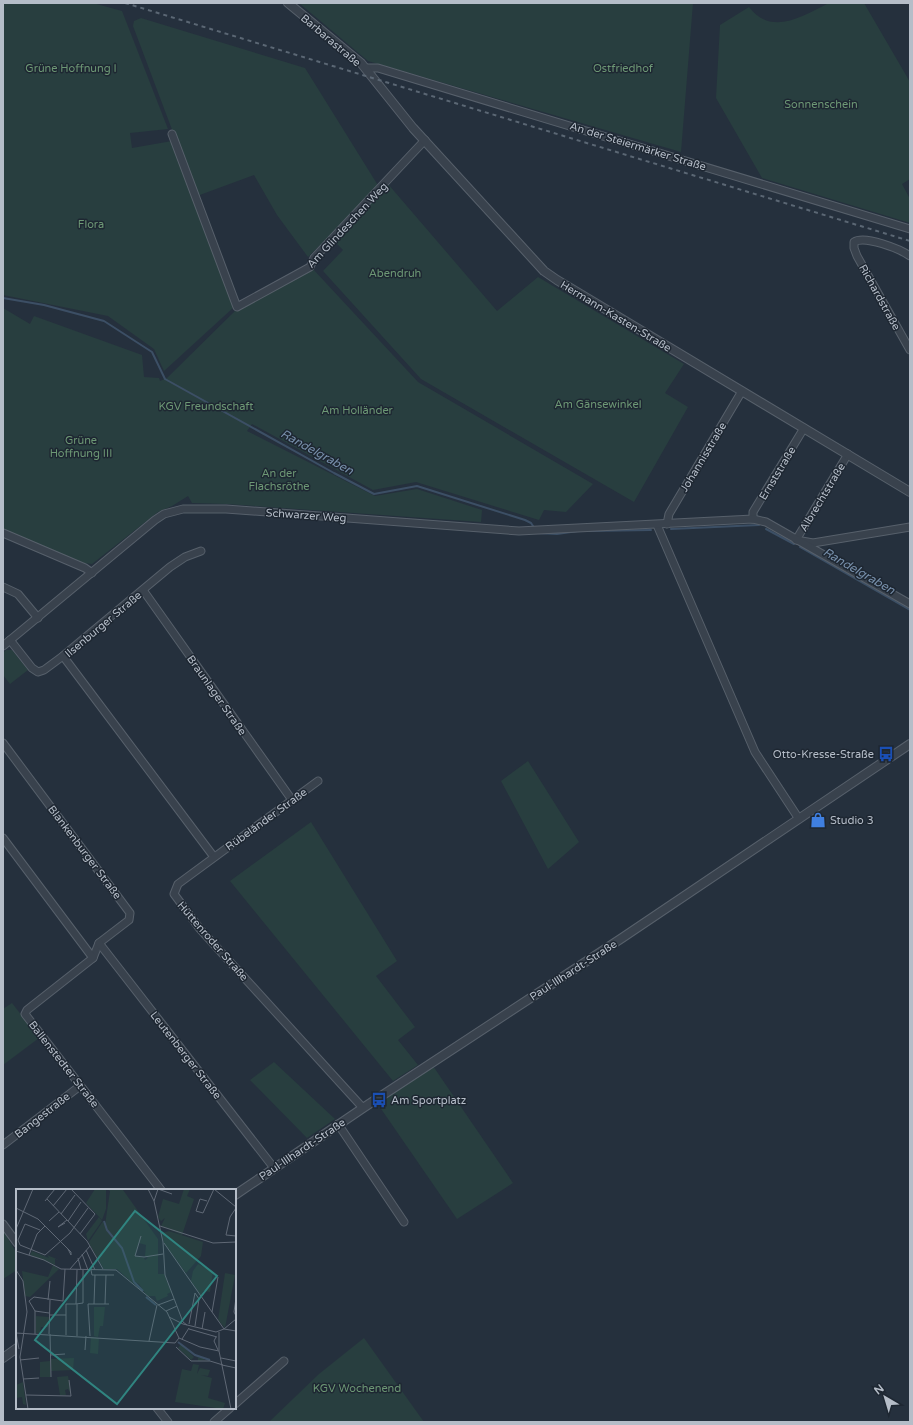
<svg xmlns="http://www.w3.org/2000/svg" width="913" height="1425" viewBox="0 0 913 1425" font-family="'Varela Round',sans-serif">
<rect width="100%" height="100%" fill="#25303d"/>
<!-- green -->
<g fill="#283e3f">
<path d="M3,3H93L122,11L168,129L130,133L132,148L172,141L234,307L164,371L154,349L108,316L3,295Z"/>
<path d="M299,3H693L681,152L368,61Z"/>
<path d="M829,3H864L910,82V179L902,184L910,199V223L762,178L716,98L720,25L749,7C772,37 802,16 829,3Z"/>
<path d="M141,18L305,68L379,187L308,257L277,215L254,175L197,196L133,26L134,21Z"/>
<path d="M388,184L497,311L538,277L684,364L665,393L688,407L634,502L421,379L323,271L343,250L333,240Z"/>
<path d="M312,268L418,382L593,484L566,512L544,510L539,520L416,482L373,490L252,424L247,431L375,496L417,489L482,510L481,522L226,504L192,503L188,496L172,506L158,512L92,564L84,563L3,530V308L30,324L34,316L142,355L144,377L159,378L160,381L167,378L236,310Z"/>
<path d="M6,650H12L28,670L10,684L3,675V653Z"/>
<path d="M528,761L579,842L548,869L501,781Z"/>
<path d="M311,822L397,961L376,976L415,1027L398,1040L418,1065L393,1081L230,881Z"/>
<path d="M12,1003L39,1038L3,1065V1009Z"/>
<path d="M274,1062L335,1119L307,1138L250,1080Z"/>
<path d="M433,1066L513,1183L457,1219L377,1103Z"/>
<path d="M3,1230L17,1254V1270L3,1279Z"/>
<path d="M364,1338L424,1422H269L319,1374Z"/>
</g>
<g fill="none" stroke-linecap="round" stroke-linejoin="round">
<!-- stream -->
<g stroke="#3c4f65" stroke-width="2">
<path d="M3,298L44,305L104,321L152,352L165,379L334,473L374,494L417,486L525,520L531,523L535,529"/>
<path d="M671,529L759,525"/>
<path d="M766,529L794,544"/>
<path d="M589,531L651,530"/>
<path d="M537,533L557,534L578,531"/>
<path d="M800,547L910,610"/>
</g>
<defs>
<g id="minor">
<path d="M365,68H378L910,229"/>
<path d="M172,134L237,307L310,267L314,258L425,140"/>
<path d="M910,256C900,249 865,235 854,242V248L857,256L910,350"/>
<path d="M848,454L796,540L813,543L910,527"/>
<path d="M753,519V512L804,428"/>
<path d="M667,524L669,514L742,391"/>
<path d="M657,525L755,752L799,819"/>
<path d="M3,533L85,568L92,573"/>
<path d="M3,587L18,594L38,618"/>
<path d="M143,590L292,800"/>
<path d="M10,640L32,668L38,672L44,670L63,656L170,567L185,557L201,551"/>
<path d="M3,646L155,520L164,514L183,509H226L519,531L753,519L766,522L910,604"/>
<path d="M63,656L214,857"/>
<path d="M3,743L130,913L129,920L99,943L93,958"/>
<path d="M318,781L178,884L174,894L200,929L363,1108"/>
<path d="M3,838L93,958L27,1010L25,1014L161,1190"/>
<path d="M99,943L274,1168"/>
<path d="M338,1124L404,1222"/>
<path d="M3,1145L80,1086"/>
<path d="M3,1224L17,1243"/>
<path d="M235,1404L284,1361"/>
<path d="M157,1408L168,1422"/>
<path d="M214,1422L230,1408"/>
</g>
<g id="tertiary">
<path d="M288,3L361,63L413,128L544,271L557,280L910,492"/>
<path d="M235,1195L363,1108L622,938L910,744"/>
<path d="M3,1358L17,1348"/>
</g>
</defs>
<!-- minor casing -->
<use href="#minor" stroke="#57606b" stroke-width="9"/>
<!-- tertiary casing -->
<use href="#tertiary" stroke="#57606b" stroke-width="10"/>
<!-- minor -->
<use href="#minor" stroke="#39424d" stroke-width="7"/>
<!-- tertiary -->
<use href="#tertiary" stroke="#39424d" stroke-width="8"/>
<!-- rail -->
<path stroke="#5b6774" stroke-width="2" stroke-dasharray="4 4" stroke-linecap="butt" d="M125,3L910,241"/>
</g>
<!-- icons -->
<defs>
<symbol id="bus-bare" viewBox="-9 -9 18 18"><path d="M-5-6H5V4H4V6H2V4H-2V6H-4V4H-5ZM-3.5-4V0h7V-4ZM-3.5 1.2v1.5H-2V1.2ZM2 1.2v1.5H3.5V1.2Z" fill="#1a4fb4" stroke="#1e2732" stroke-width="2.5" paint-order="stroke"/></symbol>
<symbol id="shop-bare" viewBox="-9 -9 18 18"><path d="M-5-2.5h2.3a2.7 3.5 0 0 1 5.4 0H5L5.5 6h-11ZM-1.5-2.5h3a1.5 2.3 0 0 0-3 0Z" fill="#3f7fe0" stroke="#1e2732" stroke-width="2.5" paint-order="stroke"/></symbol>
</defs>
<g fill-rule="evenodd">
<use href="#bus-bare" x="875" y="743" width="22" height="22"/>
<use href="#shop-bare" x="807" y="809" width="22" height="22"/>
<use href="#bus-bare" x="368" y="1089" width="22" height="22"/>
</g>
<g text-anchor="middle" stroke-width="3" stroke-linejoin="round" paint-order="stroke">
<!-- street labels -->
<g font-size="11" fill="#b5bdc8" stroke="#1e2732">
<text transform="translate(331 40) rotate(40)" y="4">Barbarastraße</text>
<text transform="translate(638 146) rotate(17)" y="4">An der Steiermärker Straße</text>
<text transform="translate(347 225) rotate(-47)" y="4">Am Glindeschen Weg</text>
<text transform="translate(880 297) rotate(61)" y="4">Richardstraße</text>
<text transform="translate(616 316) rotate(31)" y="4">Hermann-Kasten-Straße</text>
<text transform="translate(703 457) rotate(-59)" y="4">Johannisstraße</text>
<text transform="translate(777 473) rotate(-59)" y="4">Ernststraße</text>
<text transform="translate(822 497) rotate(-59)" y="4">Albrechtstraße</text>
<text transform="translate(306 515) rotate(4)" y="4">Schwarzer Weg</text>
<text transform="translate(103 624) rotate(-40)" y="4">Ilsenburger Straße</text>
<text transform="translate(217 695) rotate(55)" y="4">Braunlager Straße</text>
<text transform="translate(266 819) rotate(-36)" y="4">Rübeländer Straße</text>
<text transform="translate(85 852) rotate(53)" y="4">Blankenburger Straße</text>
<text transform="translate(213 941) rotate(49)" y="4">Hüttenroder Straße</text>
<text transform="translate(573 970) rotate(-33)" y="4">Paul-Illhardt-Straße</text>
<text transform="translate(186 1055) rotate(52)" y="4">Leutenberger Straße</text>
<text transform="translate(64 1064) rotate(52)" y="4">Ballenstedter Straße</text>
<text transform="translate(42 1115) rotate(-38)" y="4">Bangestraße</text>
<text transform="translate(302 1149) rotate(-34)" y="4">Paul-Illhardt-Straße</text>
</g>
<!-- park labels -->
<g font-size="11" fill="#6d9875" stroke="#1e2732">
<text x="71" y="72">Grüne Hoffnung I</text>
<text x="623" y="72">Ostfriedhof</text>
<text x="821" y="108">Sonnenschein</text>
<text x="91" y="228">Flora</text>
<text x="395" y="277">Abendruh</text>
<text x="598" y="408">Am Gänsewinkel</text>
<text x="206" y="410">KGV Freundschaft</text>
<text x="357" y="414">Am Holländer</text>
<text x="81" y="444">Grüne<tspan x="81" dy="13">Hoffnung III</tspan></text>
<text x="279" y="477">An der<tspan x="279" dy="13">Flachsröthe</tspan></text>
<text x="357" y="1392">KGV Wochenend</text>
</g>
<!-- poi labels -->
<g font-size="11" fill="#b5bdc8" stroke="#1e2732" text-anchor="start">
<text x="874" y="758" text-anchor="end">Otto-Kresse-Straße</text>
<text x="830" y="824">Studio 3</text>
<text x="391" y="1104">Am Sportplatz</text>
</g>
<!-- water labels -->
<g font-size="12" font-style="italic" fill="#778faa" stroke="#1e2732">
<text transform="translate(317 452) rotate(29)" y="4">Randelgraben</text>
<text transform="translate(859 571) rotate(30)" y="4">Randelgraben</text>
</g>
</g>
<!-- overview -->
<g transform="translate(16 1189)">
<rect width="220" height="220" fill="#25303d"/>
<path d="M79,0H90V20L86,31L70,14ZM91,0L107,1L142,50V85H148L155,103L151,105L152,107L141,112L139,107H131L123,95L118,93L112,78L118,93L126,102L101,80H88L74,56L73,53L87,32L89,36L94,2ZM123,54L130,56L129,67L132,69L129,71L128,69L119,67ZM168,0H174L171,7L178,10L166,46L145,37L149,29L145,32L142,28L147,10L163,15ZM83,28L86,32L72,52L70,45ZM153,42L187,53L185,67L170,84L148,54L146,44ZM16,62L33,69L31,66L43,71L46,68L43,71L39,70V76L14,66ZM182,75L197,82L194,103L187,102L186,108L175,92L177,82ZM37,76L43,80L14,108L9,107L6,82L32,88ZM209,84L219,86L209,139L202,131ZM78,118H89L87,137H84L82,148L78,147ZM20,127L33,128L32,138H25L24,144H20ZM75,148L83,149L82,165L74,164ZM165,155L178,168L188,169V171L182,172V168H178L175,171L162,159ZM58,169L57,181L35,182V170ZM34,172L35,188H24V173ZM177,175L183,176L181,185L184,179L194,181L192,187L185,186L196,189L192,209L209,214L207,220L159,213L166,180L175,182ZM52,187L55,205L52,200L49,201L50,206H44L41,188ZM7,193L10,216L7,215L6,208L0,209V196Z" fill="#283e3f" fill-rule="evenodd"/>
<path fill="none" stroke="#3c4f65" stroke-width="2" d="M88,32L91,41L106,59L118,93L127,102M130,108L140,116M162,153L179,166L194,171"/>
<path fill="none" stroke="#5f6875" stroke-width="1" d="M55,0L79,25L64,45M132,0L138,12L147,53L149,86L167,133L171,136M142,0L156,5M198,0L220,18M31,10L71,52L87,80M29,12L39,0M138,12L142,0M191,12L184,10L180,22L187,24L198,0M37,17L51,0M0,19L22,30L55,63V66L52,60M220,19L214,28L210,46L220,47M45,25L59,6M33,32L43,23M52,32L65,13M49,34L42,38L51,31M144,37L197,54L220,53M0,40L17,0M24,41L9,35L2,51L4,56L29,66L54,44L72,19M125,47L119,67L128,68L147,65M148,54L196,123M70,61L79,81M0,62L28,71L45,80L100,81L151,123L163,149M66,65L72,81M13,66L21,45L29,37M0,68V81L7,92L11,123L4,168L12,220M62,69L65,81M54,80L74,57M75,81L76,86H98M202,88L196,123L208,140M179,104L183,110L179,137M220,109L218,123L220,127M32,111L34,92M60,115L67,114V81M78,115L79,86M89,115L90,86M142,116L158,110M19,122L33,124M150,122L161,117M33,126H50M153,128L167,135L200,143L208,140L220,130M173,135L179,104M173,140L201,148M186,140L189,123M208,140L220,142M203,143V162L215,220M0,144L159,154L163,149M0,144L3,160M19,145V122L13,112L18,108L47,112L49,80M33,145L34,111M34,145L35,188M50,146V115H60L61,81M61,147V115M74,147L72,115H93M200,148L198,152L202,161M163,149L184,158L203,162M166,150L173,139M133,152L141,116M160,158L175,172H194L207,176M69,161L70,147M34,166L49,165M205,169L220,172M4,171L23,169M206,176L220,179M7,190L23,189M10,206L55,207L53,191"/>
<path fill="#308480" fill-opacity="0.15" stroke="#308480" stroke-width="2" d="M119,22L201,87L101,215L19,151Z"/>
<rect width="220" height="220" fill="none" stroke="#b5bdc8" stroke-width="2"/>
</g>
<!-- border -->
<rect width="913" height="1425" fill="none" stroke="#b5bdc8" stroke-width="8"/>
<!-- north arrow -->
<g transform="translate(885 1397) rotate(322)" stroke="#1e2732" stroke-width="3" paint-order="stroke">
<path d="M0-3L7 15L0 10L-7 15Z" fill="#b5bdc8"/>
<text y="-6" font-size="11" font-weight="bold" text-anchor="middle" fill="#b5bdc8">N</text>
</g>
</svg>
